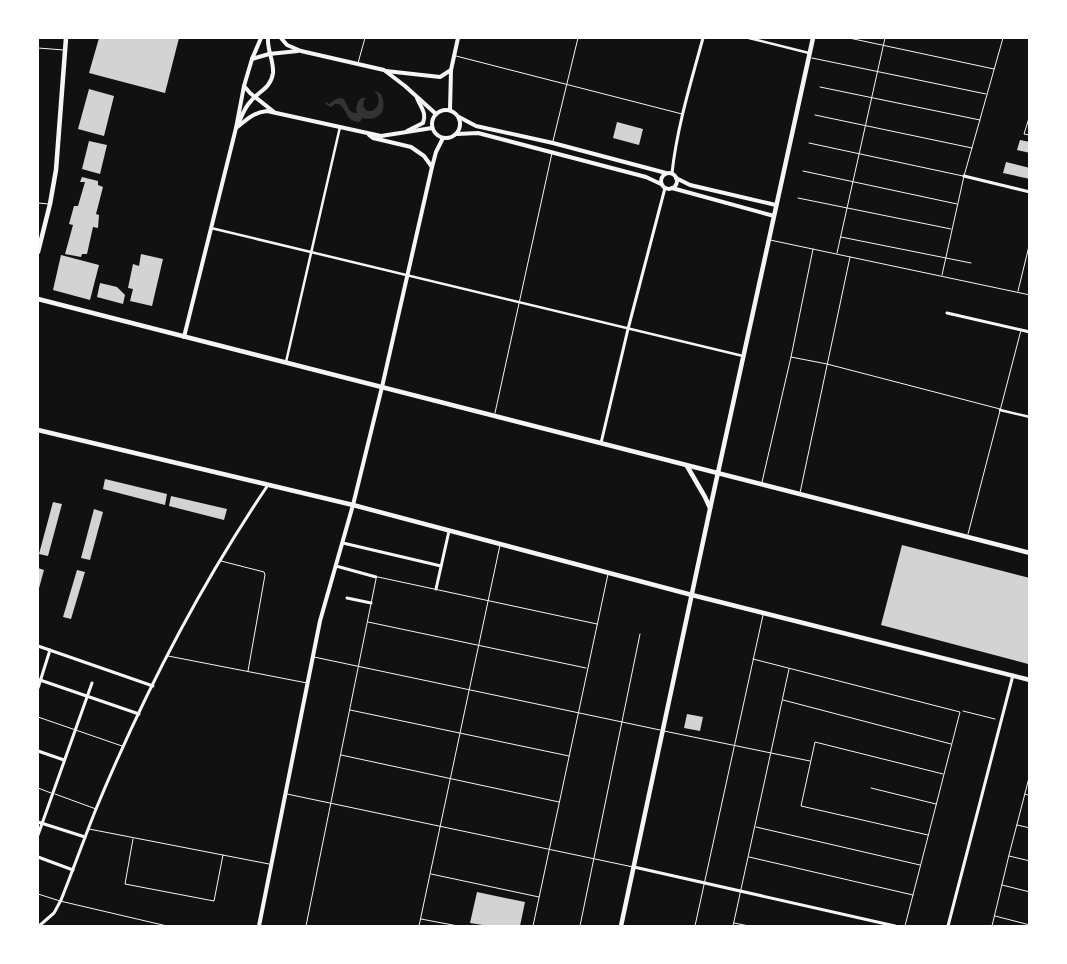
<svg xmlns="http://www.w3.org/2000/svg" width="1067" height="964" viewBox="0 0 1067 964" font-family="Raleway,sans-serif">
<rect width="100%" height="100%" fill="#111"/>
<!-- water -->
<path fill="#333" d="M374,90L381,94C388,110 380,122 362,118L360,122C346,122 348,111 339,104H335L331,107L325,104L326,102L329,104L336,99L342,98C349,103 346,113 357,113L356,109L358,101L362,98H367L364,100L363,106L367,111H372C381,106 380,97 374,90Z"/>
<!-- building -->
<g fill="#d3d3d3">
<path d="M99,38H179L165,93L89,73Z"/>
<path d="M89,89L114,96L104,136L78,129Z"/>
<path d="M617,122L643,129L639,145L613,138Z"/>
<path d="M1020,140L1030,142V153L1017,150Z"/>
<path d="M89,141L107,145L100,174L82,169Z"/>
<path d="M1006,162L1030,168V179L1003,173Z"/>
<path d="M82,177L98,181V185L103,187L96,214L99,215L98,228L93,227L87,254H82L81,257L65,254L73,225L69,224L74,206H78L85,182H80Z"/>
<path d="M141,254L163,259L152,306L130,301L133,289L128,288L133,264L139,266Z"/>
<path d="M61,255L99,265L90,300L53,290Z"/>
<path d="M100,283L117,287L125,295L123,304L97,297Z"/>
<path d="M105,479L167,494L165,505L103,489Z"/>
<path d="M171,496L227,509L224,520L169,506Z"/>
<path d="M53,502L62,504L48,556L39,554Z"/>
<path d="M94,509L103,512L90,560L81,558Z"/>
<path d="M902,545L1030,578V659L1028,664L881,625Z"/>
<path d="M38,568L44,570L38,592Z"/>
<path d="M77,570L85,572L71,619L63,617Z"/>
<path d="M687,714L703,717L700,731L684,728Z"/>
<path d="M477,892L525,902L520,926H489L470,923Z"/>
</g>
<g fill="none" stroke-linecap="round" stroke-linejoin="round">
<!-- path -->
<path stroke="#f5f5f5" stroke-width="1" d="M963,711L995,719"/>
<!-- service -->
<g stroke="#f5f5f5" stroke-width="1">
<path d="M849,38L994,69"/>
<path d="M38,48L64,50"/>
<path d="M456,56L682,114"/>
<path d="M812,58L986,94"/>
<path d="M358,63L365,38"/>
<path d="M820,87L980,120"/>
<path d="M815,115L972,148"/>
<path d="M1030,115L1024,134L1030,135"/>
<path d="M553,141L578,38"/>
<path d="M809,143L963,176"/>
<path d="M803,171L957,204"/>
<path d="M798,198L951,229"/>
<path d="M38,203L49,204"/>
<path d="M841,237L971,263"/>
<path d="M770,240L1030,295"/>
<path d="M837,253L885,38"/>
<path d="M942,275L964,176L1003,38"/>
<path d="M1018,291L1030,242"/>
<path d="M791,357L827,364L1000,409"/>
<path d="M495,413L552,153"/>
<path d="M762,482L791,357L813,249"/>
<path d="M800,493L850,257"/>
<path d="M968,534L1021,330"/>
<path d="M221,561L264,572L265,575L248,671"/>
<path d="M378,577L597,624"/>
<path d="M368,622L586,668"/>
<path d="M168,656L307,683"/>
<path d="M314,657L660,730"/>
<path d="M753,659L960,712L905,926"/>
<path d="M783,700L951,744"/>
<path d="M350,710L569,756"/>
<path d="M38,717L122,746"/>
<path d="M664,731L810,761"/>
<path d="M341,755L559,802"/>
<path d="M38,788L51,793"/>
<path d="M871,788L936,804"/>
<path d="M55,794L96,809"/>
<path d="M287,794L633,867"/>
<path d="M1025,794L1030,796"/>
<path d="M1017,825L1030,828"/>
<path d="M756,827L920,865"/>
<path d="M89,829L269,864"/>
<path d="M928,835L801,806L815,742L943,774"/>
<path d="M133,839L125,884L214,901L223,855"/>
<path d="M1009,856L1030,861"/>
<path d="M749,857L913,895"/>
<path d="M431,874L539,897"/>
<path d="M1002,885L1030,892"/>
<path d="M38,894L60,901L167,926"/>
<path d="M995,916L1030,925"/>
<path d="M421,919L458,926"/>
<path d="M734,923L749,926"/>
<path d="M306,926L376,579"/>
<path d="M419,926L500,545"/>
<path d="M533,926L608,574"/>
<path d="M580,926L640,634"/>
<path d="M695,926L763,615"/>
<path d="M733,926L789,669"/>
<path d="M992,926L1009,855L1030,774"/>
</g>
<!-- pedestrian -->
<g stroke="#f5f5f5" stroke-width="2.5">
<path d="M749,38L809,53"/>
<path d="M211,228L743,356"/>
<path d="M286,362L340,127"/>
<path d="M1000,410L1030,417"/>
</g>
<!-- minor -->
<g stroke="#f5f5f5" stroke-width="3">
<path d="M672,173C677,127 691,82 703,38"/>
<path d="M964,176L1030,192"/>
<path d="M947,313L1030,332"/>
<path d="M601,443L628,329L665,188"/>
<path d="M343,543L441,566"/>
<path d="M336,566L376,577"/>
<path d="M436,589L449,531"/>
<path d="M347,598L371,603"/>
<path d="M38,646L153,686"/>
<path d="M40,680L139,714"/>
<path d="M38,688L50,650"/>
<path d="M38,751L64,760"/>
<path d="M38,822L85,837"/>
<path d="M38,835L92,683"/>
<path d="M38,857L73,870"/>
<path d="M634,867L895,926"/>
<path d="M39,926L54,913L61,900C73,870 84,839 96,809C142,698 201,584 268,485"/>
<path d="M948,926L1013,675"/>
</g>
<!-- tertiary -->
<g stroke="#f5f5f5" stroke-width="4">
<path d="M281,38L287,45L301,51L384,70L405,86L436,114"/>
<path d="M252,59L269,54L298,51"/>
<path d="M386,71L440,77L451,70"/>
<path d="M244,86L250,93L274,112"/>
<circle cx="446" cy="124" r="14"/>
<path d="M450,110L451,70L458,38"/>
<path d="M459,117L476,126L553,143L666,173"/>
<path d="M239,122C242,115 245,107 251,101C259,91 271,88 273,73C274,61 267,50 268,38"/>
<path d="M236,128C246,120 254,112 267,111L381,136L432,128"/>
<path d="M407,131L423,123C427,113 421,108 417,98"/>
<path d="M457,134L478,133L646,177L661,184"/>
<path d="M369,135L373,138L411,147L424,156L432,167"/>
<circle cx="669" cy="181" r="8"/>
<path d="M676,178L690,185L776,205"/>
<path d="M672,188L774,216"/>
<path d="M184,337L236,128L244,86L252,59L261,38"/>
<path d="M259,926L320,621L353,505L382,387L432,167L436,152L443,138"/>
</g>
<!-- secondary -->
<g stroke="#f5f5f5" stroke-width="4.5">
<path d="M38,252L50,204L56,170L66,38"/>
<path d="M38,299L1030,553"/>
<path d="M38,430L353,505L692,595L1030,680"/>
<path d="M687,466L705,497L710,508"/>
<path d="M621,926L710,509L813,38"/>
</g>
</g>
<!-- border -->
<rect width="1067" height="964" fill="none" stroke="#ffffff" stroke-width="78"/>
</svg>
